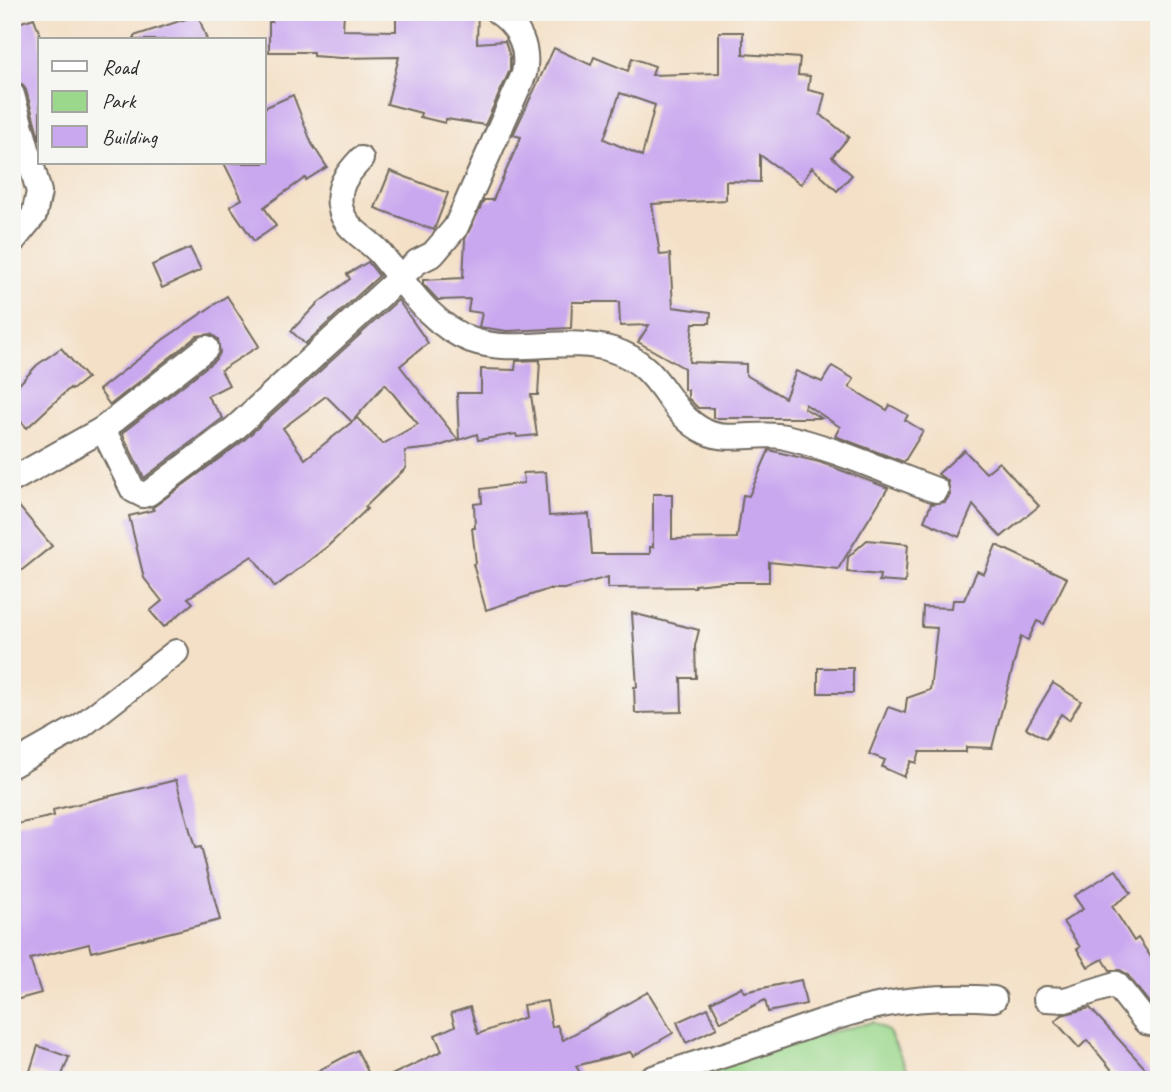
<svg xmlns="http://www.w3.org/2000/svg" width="1171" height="1092" viewBox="0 0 1171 1092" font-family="Caveat,sans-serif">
<rect width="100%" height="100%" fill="#f6f6f2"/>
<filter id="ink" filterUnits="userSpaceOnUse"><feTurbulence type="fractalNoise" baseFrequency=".0143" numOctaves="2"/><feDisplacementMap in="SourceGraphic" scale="14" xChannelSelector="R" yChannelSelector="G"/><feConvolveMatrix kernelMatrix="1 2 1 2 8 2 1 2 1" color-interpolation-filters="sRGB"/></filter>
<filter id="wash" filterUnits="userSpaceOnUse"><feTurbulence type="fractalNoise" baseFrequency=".00686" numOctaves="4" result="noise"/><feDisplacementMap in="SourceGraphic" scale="28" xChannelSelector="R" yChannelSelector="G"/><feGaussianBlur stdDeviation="1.57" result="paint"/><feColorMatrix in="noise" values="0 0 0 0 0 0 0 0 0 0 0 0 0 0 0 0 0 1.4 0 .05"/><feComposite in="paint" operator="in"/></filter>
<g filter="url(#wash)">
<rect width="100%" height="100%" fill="#f4e0c6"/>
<!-- green -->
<path fill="#9bd88c" stroke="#63825c" stroke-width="2" d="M873,1022L889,1032L912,1080H633Z"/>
<g id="blocks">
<!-- building -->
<g fill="#caa8ef" fill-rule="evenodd">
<path d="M274,12H344L343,30L396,31V12H478L477,43L505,41L510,57V70L485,125L446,119L445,123L420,117L421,113L387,104L399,57L341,58L313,56V52H269V22H272Z"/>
<path d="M198,15L207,40H134V36Z"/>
<path d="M34,18L40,35V141L26,90L22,84L12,81V25Z"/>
<path d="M719,32H743V54L800,58L798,75L810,76L808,90L825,94L820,114L849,137L832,157L852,175L837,191L812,167L801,184L760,155V182L726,181V200L652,204L660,255L670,254L673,307L711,312L710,323H693L689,362L746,364V375L785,398L796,371L822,382L832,366L854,379L849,387L887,410L890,405L908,415L905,420L923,431L904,462L835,436L840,427L805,404L804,408L821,418H713V408H698L688,398V390H684V368L638,342L649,325L620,326L619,302H572L571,328L507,331L479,327L482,313L468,311L470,299L438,300L423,284V280L463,278L465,239L484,200H493L521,137L513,135L554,48L591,65L594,57L628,71L632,58L655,66L652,75L719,73ZM620,93L655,105L642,156L604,139Z"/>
<path d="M293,95L312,144L327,167L306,180L305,178L264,207L276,226L254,241L230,206L242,199L224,163H264V108Z"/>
<path d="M390,171L448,193L434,230L375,208Z"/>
<path d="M190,248L201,270L162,288L152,265Z"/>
<path d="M368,262L379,276L305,344L291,331L318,303L350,279L347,274Z"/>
<path d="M227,296L259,346L221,370L229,385L207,396L223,418L144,478L122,433L215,360L220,353L218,339L211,334L197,336L110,405L99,390L164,339Z"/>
<path d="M398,300L428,343L400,366L458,440L433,448L405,451L406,468L365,507L367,509L328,546L275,587L252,556L188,598L193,603L164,627L150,611L162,601L144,578L129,516L154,510L152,508L243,441ZM385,384L418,424L383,444L357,418L305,459L283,428L326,396L352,422Z"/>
<path d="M61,348L87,378L72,390L70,388L27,428L12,412V392L37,365Z"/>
<path d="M540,360L538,395H531L537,435L517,437L516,434L478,440L477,434L459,440L457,393H481V369L515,370L516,361Z"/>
<path d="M769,450L819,462L888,488L838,569L769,562V582H724L695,585V587L608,588V577L564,589H549L486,610L473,564L476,563L472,528H475L474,504L482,503L481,489L524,483L523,473L546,472L549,516L589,514L592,554H650V547H653V494H672V539L737,538L743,495L749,496Z"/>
<path d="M964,450L986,473L999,462L1039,506L1001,537L973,505L959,537L924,521L931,504L945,502L950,495L948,481L938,474Z"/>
<path d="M12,498L52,546L12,578Z"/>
<path d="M867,540L908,544L905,583L879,581L880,575L847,572L848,557Z"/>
<path d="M996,545L1067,578L1044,624L1037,621L1028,640L1021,636L992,748L966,747V752H920L916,763L911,761L904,777L882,767L885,760L869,754L888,707L905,713L907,698L930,690L937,628L922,627L923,607L952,608L953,600H964L977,571L984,574Z"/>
<path d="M632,613L699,630L695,646L696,678H681L682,712L635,713L634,687H637Z"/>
<rect x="818" y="668" width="35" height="25"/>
<path d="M1053,683L1081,701L1069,720L1061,714L1046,739L1026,728Z"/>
<path d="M176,780L195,848L201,847L220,920L91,952L89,944L30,959L41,993L12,1001V891L16,890L12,870V825L54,816L53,810Z"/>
<path d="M1116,870L1131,893L1112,906L1134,941L1138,938L1159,969V1010L1154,1009L1127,974L1120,970H1110L1103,959L1088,967L1077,949L1080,947L1063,922L1083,909L1074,896Z"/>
<path d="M801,980L806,1004L768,1012L765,1000L721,1022L711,1002L741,987L744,992Z"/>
<path d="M648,992L673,1033L633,1056L630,1052L576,1066L584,1080H381L442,1051L435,1035L455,1026L451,1013L470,1007L478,1034L525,1017L523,1005L547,1001L552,1027L557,1025L563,1040Z"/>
<path d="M708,1008L717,1028L686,1043L677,1022Z"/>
<path d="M1090,1008L1156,1080H1120L1087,1040L1079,1048L1055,1021L1062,1015Z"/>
<path d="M38,1046L69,1057L60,1080L30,1071Z"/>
<path d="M357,1050L372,1080H301Z"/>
</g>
</g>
</g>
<g filter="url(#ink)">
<use href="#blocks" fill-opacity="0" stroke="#716a61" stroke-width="2"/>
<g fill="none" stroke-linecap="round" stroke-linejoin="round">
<defs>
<g id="minor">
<path d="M12,95L39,192L34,215L12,242"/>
<path d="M361,159C347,174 335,188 341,210C346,230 367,238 380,253C406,284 430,325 471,340C517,356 567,335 613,350C666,367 664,412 706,432C729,443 761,431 785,437C837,449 886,472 936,490"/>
<path d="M103,429L133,490L143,495L149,493L234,429L417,262L433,254L456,227L524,74C529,48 520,27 498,12"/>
<path d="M12,480L103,429L206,348"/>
<path d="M12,765L81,726L176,652"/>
<path d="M1046,999L1065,1000L1116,984L1146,1022L1159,1025"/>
<path d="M648,1080C683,1067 720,1057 755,1045C847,1013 893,992 994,999"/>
</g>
</defs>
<!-- minor casing -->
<use href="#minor" stroke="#716a61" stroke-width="28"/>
<!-- minor -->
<use href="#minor" stroke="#fff" stroke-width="24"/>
</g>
</g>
<!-- margin -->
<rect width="1171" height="1092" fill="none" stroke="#f6f6f2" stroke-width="42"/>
<!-- legend -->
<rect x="38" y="38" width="228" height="126" fill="#f6f6f2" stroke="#a5a5a2" stroke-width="2"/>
<rect x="52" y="61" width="35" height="10" fill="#ffffff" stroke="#a5a5a2" stroke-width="2"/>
<text x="102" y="74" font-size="21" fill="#2b2b2b">Road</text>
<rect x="52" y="91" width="35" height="21" fill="#9bd88c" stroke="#a5a5a2" stroke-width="2"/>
<text x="102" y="108" font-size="21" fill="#2b2b2b">Park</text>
<rect x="52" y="126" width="35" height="21" fill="#caa8ef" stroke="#a5a5a2" stroke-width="2"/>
<text x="102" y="144" font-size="21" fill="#2b2b2b">Building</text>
</svg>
